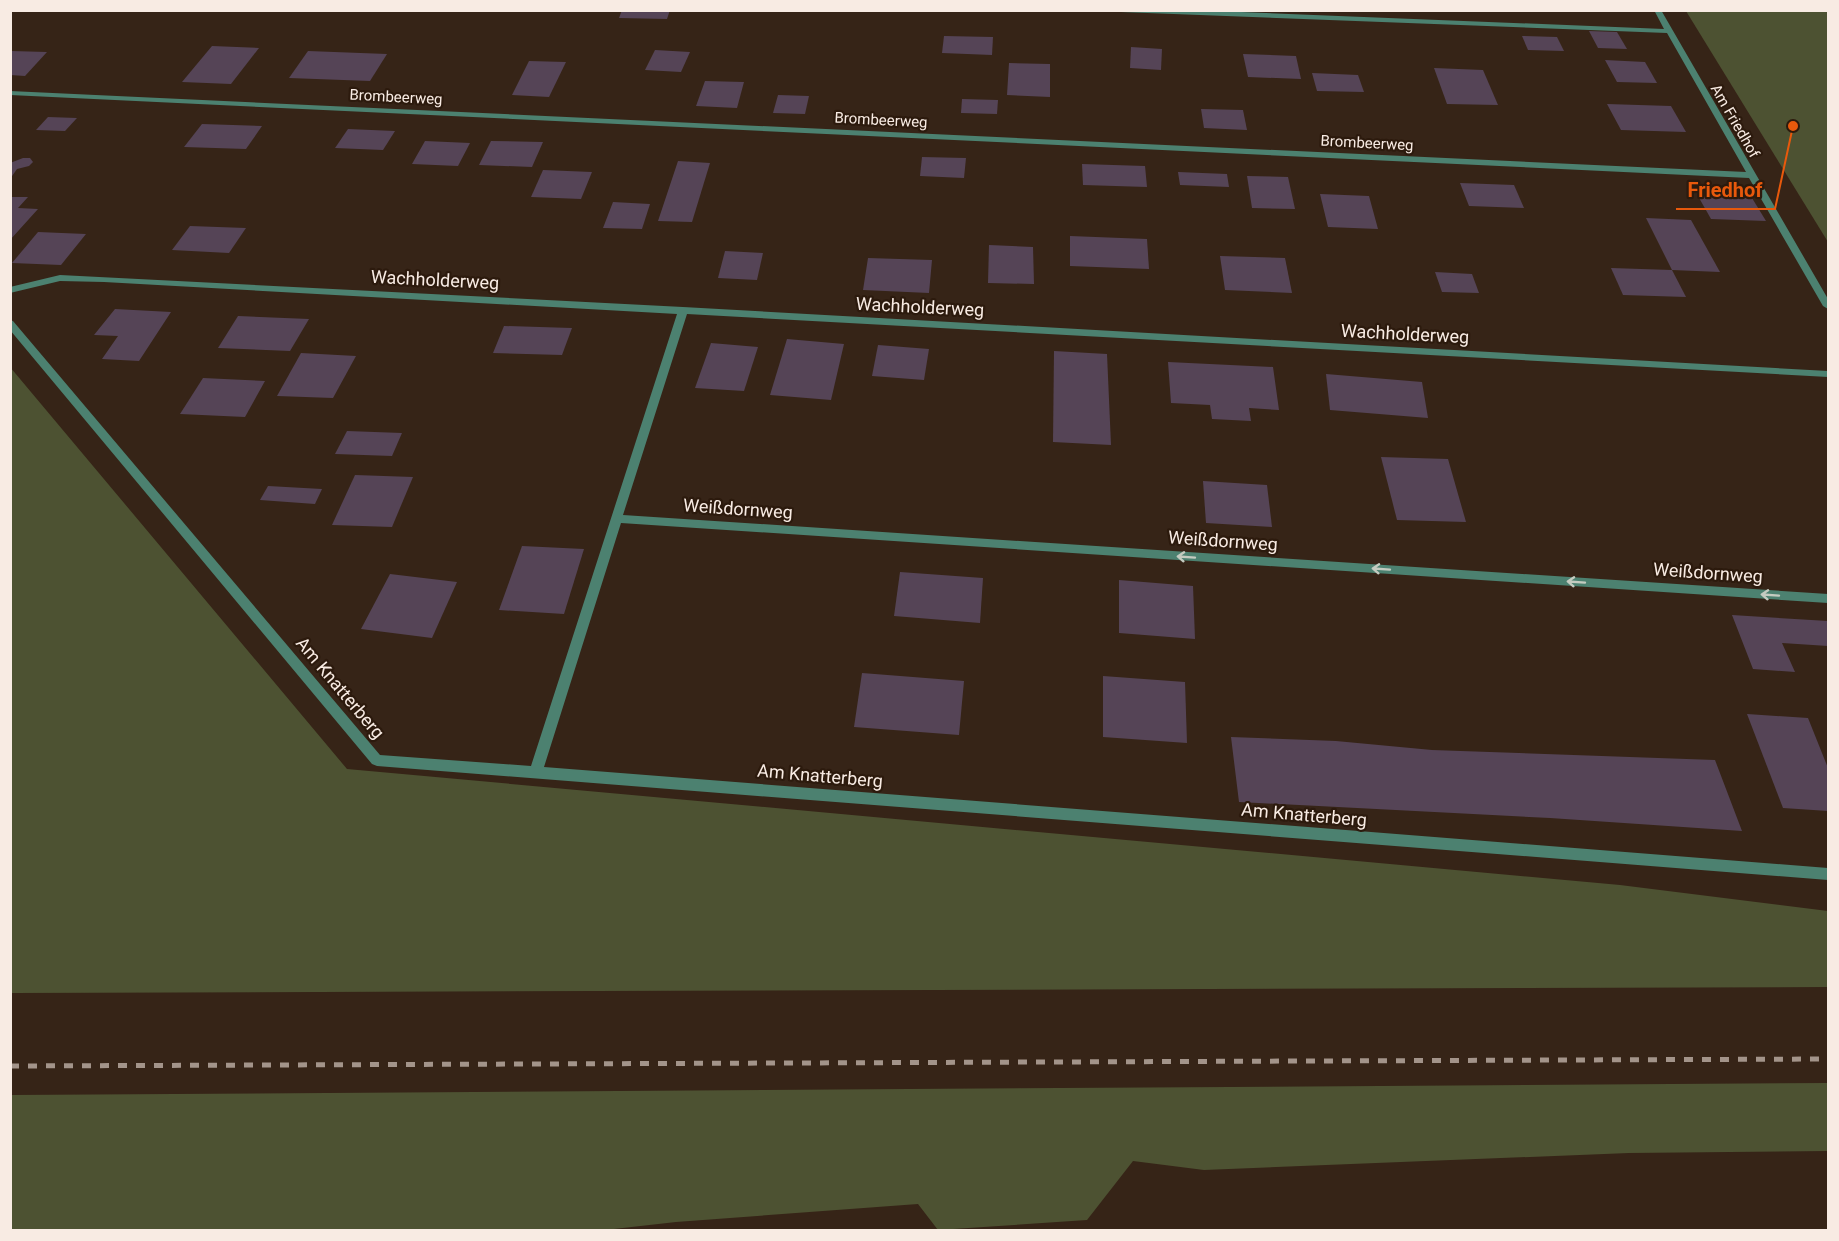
<svg xmlns="http://www.w3.org/2000/svg" width="1839" height="1241" viewBox="0 0 1839 1241" font-family="Roboto,sans-serif">
<rect width="100%" height="100%" fill="#362417"/>
<!-- green -->
<g fill="#4d5232">
<path d="M1686,11H1828V242Z"/>
<path d="M10,367L347,769L1620,885L1828,911V987L11,993Z"/>
<path d="M1828,1083V1151L1629,1153L1204,1170L1133,1161L1087,1220L938,1230L918,1204L676,1222L605,1230H11V1095Z"/>
</g>
<!-- building -->
<g fill="#554456">
<path d="M622,10H670L667,19L619,18Z"/>
<path d="M1589,31L1617,32L1627,49L1598,48Z"/>
<path d="M944,36L993,37L992,55L942,53Z"/>
<path d="M1522,36L1557,37L1564,51L1528,50Z"/>
<path d="M212,46L259,48L231,84L182,82Z"/>
<path d="M1131,47L1162,49L1161,70L1130,68Z"/>
<path d="M655,50L690,52L681,72L645,70Z"/>
<path d="M308,51L387,54L370,81L289,78Z"/>
<path d="M10,52L11,51L47,52L25,76L10,75Z"/>
<path d="M1243,54L1296,56L1301,79L1248,77Z"/>
<path d="M1605,60L1645,62L1657,83L1617,82Z"/>
<path d="M529,61L566,62L549,97L512,95Z"/>
<path d="M1009,63L1050,64V97L1007,95Z"/>
<path d="M1434,68L1483,70L1498,105L1447,104Z"/>
<path d="M1312,73L1358,75L1364,92L1317,91Z"/>
<path d="M705,81L744,82L737,108L696,106Z"/>
<path d="M778,95L809,96L805,114L773,113Z"/>
<path d="M962,99L998,100L997,114L961,113Z"/>
<path d="M1607,104L1671,106L1686,132L1621,130Z"/>
<path d="M1201,109L1243,110L1247,130L1204,128Z"/>
<path d="M48,117L77,118L65,131L36,130Z"/>
<path d="M202,124L262,126L246,149L184,147Z"/>
<path d="M348,129L395,131L383,150L335,148Z"/>
<path d="M425,141L470,143L458,166L412,164Z"/>
<path d="M491,141L543,142L532,167L479,165Z"/>
<path d="M922,157L966,158L964,178L920,176Z"/>
<path d="M23,158H30L33,162L29,166L17,169L10,179V163Z"/>
<path d="M678,161L710,163L692,222L658,221Z"/>
<path d="M1082,164L1145,166L1147,187L1083,185Z"/>
<path d="M543,170L592,172L581,199L531,197Z"/>
<path d="M1178,172L1227,174L1229,187L1180,185Z"/>
<path d="M1247,176L1288,177L1295,209L1252,208Z"/>
<path d="M1460,183L1514,185L1524,208L1469,206Z"/>
<path d="M1320,194L1369,196L1378,229L1328,227Z"/>
<path d="M1698,196L1752,198L1766,221L1711,219Z"/>
<path d="M10,197H28L18,208L38,209L10,240Z"/>
<path d="M613,202L650,204L642,229L603,228Z"/>
<path d="M1646,218L1691,220L1720,272L1672,270Z"/>
<path d="M190,226L246,228L229,253L172,250Z"/>
<path d="M38,232L86,234L61,265L12,263Z"/>
<path d="M1070,236L1147,239L1149,269L1070,266Z"/>
<path d="M989,245L1033,247L1034,284L988,283Z"/>
<path d="M725,251L763,253L757,280L718,278Z"/>
<path d="M1220,256L1285,258L1292,293L1225,290Z"/>
<path d="M868,258L932,260L929,293L863,290Z"/>
<path d="M1611,268L1672,270L1686,297L1623,295Z"/>
<path d="M1435,272L1472,274L1479,293L1442,292Z"/>
<path d="M115,309L171,312L139,361L102,359L118,336L94,335Z"/>
<path d="M238,316L309,319L290,351L218,348Z"/>
<path d="M504,326L572,328L562,355L493,353Z"/>
<path d="M787,339L844,344L831,400L770,395Z"/>
<path d="M711,343L758,347L744,391L695,388Z"/>
<path d="M878,345L929,349L924,380L872,376Z"/>
<path d="M1054,351L1107,354L1111,445L1053,442Z"/>
<path d="M301,353L356,356L333,398L277,396Z"/>
<path d="M1168,362L1273,367L1279,410L1249,408L1251,421L1212,419L1210,405L1171,403Z"/>
<path d="M1326,374L1422,382L1428,418L1330,410Z"/>
<path d="M203,378L265,381L245,417L180,414Z"/>
<path d="M347,431L402,433L392,456L335,454Z"/>
<path d="M1381,457L1448,459L1466,522L1397,520Z"/>
<path d="M355,475L413,477L392,527L332,525Z"/>
<path d="M1203,481L1267,485L1272,527L1206,523Z"/>
<path d="M268,486L322,489L315,504L260,500Z"/>
<path d="M522,546L584,549L564,614L499,610Z"/>
<path d="M900,572L983,578L980,623L894,616Z"/>
<path d="M390,574L457,582L432,638L361,629Z"/>
<path d="M1119,580L1193,586L1195,639L1119,633Z"/>
<path d="M1732,615L1828,621V646L1782,643L1795,672L1753,669Z"/>
<path d="M862,673L964,681L959,735L854,727Z"/>
<path d="M1103,676L1185,682L1187,743L1103,737Z"/>
<path d="M1747,714L1808,718L1828,768V811L1783,808Z"/>
<path d="M1231,737L1336,741L1432,750L1715,760L1742,831L1550,818L1239,802Z"/>
</g>
<g fill="none" stroke-linecap="round" stroke-linejoin="round">
<!-- minor -->
<g fill="#4c8170" fill-rule="evenodd">
<path d="M1118,10H1192L1664,29L1654,10H1661L1828,299V309L1823,306L1749,178L10,95V91L1746,172L1667,33L1121,12Z"/>
<path d="M60,275L683,307L1828,371V377L687,314L623,515L1828,594V603L621,523L544,767L1828,868V880L377,766L372,764L10,330V320L13,321L380,755L531,766L677,314L104,282L60,281L10,293V287Z"/>
</g>
<!-- rail -->
<path stroke="#a3948a" stroke-width="5" stroke-dasharray="9 9" stroke-linecap="butt" d="M10,1066L1828,1059"/>
</g>
<!-- one-way arrows -->
<defs><path id="oneway-shaft" d="M-6 0H5M1.5-3L5.5 0L1.5 3" fill="none" stroke-width="1.6" stroke-linecap="round" stroke-linejoin="round" transform="scale(1.5)"/></defs>
<g stroke="#c4cbc0">
<use href="#oneway-shaft" transform="translate(1186 557) rotate(-176)"/>
<use href="#oneway-shaft" transform="translate(1381 569) rotate(-176)"/>
<use href="#oneway-shaft" transform="translate(1576 582) rotate(-176)"/>
<use href="#oneway-shaft" transform="translate(1770 595) rotate(-176)"/>
</g>
<g text-anchor="middle" stroke-width="4.5" stroke-linejoin="round" paint-order="stroke">
<!-- far-street labels -->
<g font-size="15" fill="#f8ebe3" stroke="#2c1a0d">
<text transform="translate(396 97) rotate(3)" y="5">Brombeerweg</text>
<text transform="translate(881 120) rotate(3)" y="5">Brombeerweg</text>
<text transform="translate(1735 121) rotate(60)" y="5">Am Friedhof</text>
<text transform="translate(1367 143) rotate(3)" y="5">Brombeerweg</text>
</g>
<!-- street labels -->
<g font-size="18" fill="#f8ebe3" stroke="#2c1a0d">
<text transform="translate(435 280) rotate(3)" y="6">Wachholderweg</text>
<text transform="translate(920 307) rotate(3)" y="6">Wachholderweg</text>
<text transform="translate(1405 334) rotate(3)" y="6">Wachholderweg</text>
<text transform="translate(738 509) rotate(4)" y="6">Weißdornweg</text>
<text transform="translate(1223 541) rotate(4)" y="6">Weißdornweg</text>
<text transform="translate(1708 573) rotate(4)" y="6">Weißdornweg</text>
<text transform="translate(340 688) rotate(50)" y="6">Am Knatterberg</text>
<text transform="translate(820 776) rotate(5)" y="6">Am Knatterberg</text>
<text transform="translate(1304 815) rotate(5)" y="6">Am Knatterberg</text>
</g>
</g>
<!-- callouts -->
<path fill="none" stroke="#e8590c" stroke-width="2" d="M1793 126L1775 209H1676"/>
<circle fill="#e8590c" stroke="#2c1a0d" stroke-width="2" cx="1793" cy="126" r="6"/>
<g font-size="20" text-anchor="middle" font-weight="bold" fill="#e8590c" stroke="#2c1a0d" stroke-width="4.5" stroke-linejoin="round" paint-order="stroke">
<text x="1725" y="197">Friedhof</text>
</g>
<!-- border -->
<rect width="1839" height="1241" fill="none" stroke="#f8ebe3" stroke-width="24"/>
</svg>
